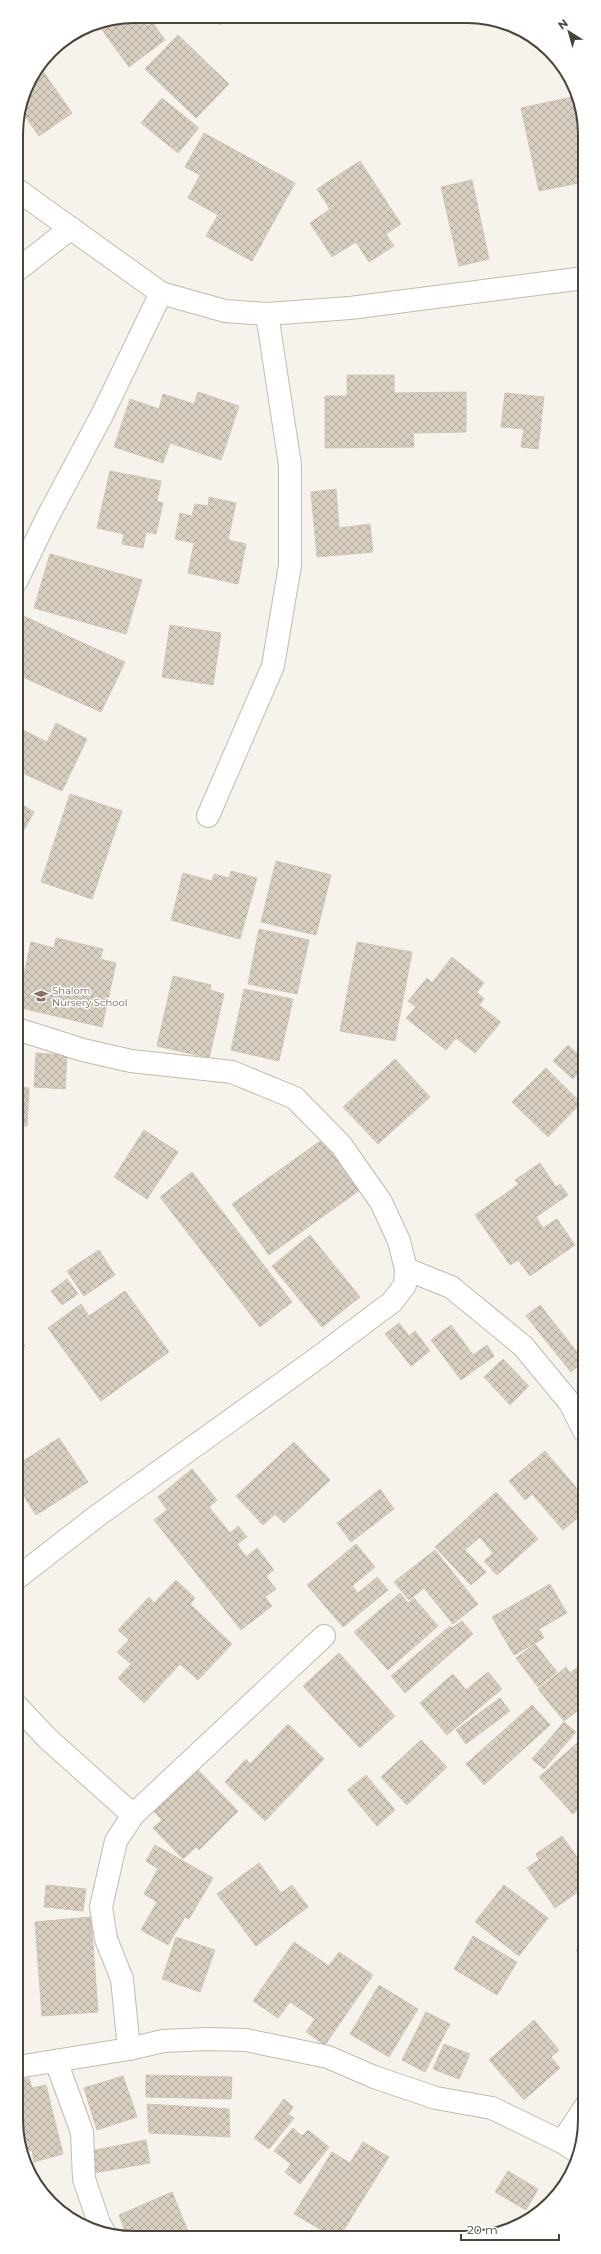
<svg xmlns="http://www.w3.org/2000/svg" width="601" height="2254" viewBox="0 0 601 2254" font-family="Montserrat,sans-serif">
<defs>
<pattern id="building-cross-hatch" width="8" height="8" patternUnits="userSpaceOnUse"><rect width="8" height="8" fill="#d8cfc1"/><path d="M0 0l8 8M0 8l8-8" fill="none" stroke="#b1aa9e"/></pattern>
</defs>
<rect width="100%" height="100%" fill="#f6f3ec"/>
<!-- building -->
<g fill="url(#building-cross-hatch)" stroke="#d3c7b4">
<path d="M134,16H139L147,26L152,22L165,40L129,67L97,23Z"/>
<path d="M213,17H230L220,25Z"/>
<path d="M178,35L229,84L196,118L145,69Z"/>
<path d="M40,67L72,113L39,136L20,109L25,89Z"/>
<path d="M577,96L584,118V182L539,191L521,108Z"/>
<path d="M162,98L199,128L178,153L141,123Z"/>
<path d="M204,133L295,183L252,261L206,236L218,215L188,198L200,175L185,167Z"/>
<path d="M360,161L401,224L386,234L394,246L369,262L356,242L332,257L310,223L330,209L317,189Z"/>
<path d="M472,180L489,259L459,266L441,187Z"/>
<path d="M16,226L24,231L16,242Z"/>
<path d="M347,375H394V393L466,392V432L413,433L414,447L325,448V396H347Z"/>
<path d="M198,392L239,406L221,460L170,443L163,463L114,447L130,399L159,409L163,394L194,404Z"/>
<path d="M505,393L544,397L538,449L521,447L524,429L501,427Z"/>
<path d="M110,471L161,481L157,501L163,503L156,534L146,532L143,548L122,544L124,534L97,528Z"/>
<path d="M336,489L339,528L370,524L373,552L317,557L311,492Z"/>
<path d="M209,497L236,503L228,540L246,544L238,584L188,573L194,543L175,539L180,513L192,516L195,504L208,506Z"/>
<path d="M50,554L142,580L126,634L34,608Z"/>
<path d="M19,614L125,662L101,712L16,674V620Z"/>
<path d="M170,625L221,633L213,685L162,677Z"/>
<path d="M56,723L87,739L62,791L16,770V733L19,728L47,742Z"/>
<path d="M70,794L122,811L92,899L41,882Z"/>
<path d="M17,801L34,812L23,832L17,828Z"/>
<path d="M276,861L331,875L316,935L261,922Z"/>
<path d="M231,871L257,878L240,939L171,920L183,873L212,881L214,874L229,878Z"/>
<path d="M259,929L309,940L297,994L248,984Z"/>
<path d="M56,938L103,949L100,959L116,963L102,1027L17,1007L31,942L54,948Z"/>
<path d="M17,942L24,946L17,959Z"/>
<path d="M357,942L412,952L395,1041L340,1031Z"/>
<path d="M452,957L484,983L477,992L484,999L479,1005L501,1022L475,1053L456,1038L446,1050L406,1018L416,1007L408,1001L427,978L432,983Z"/>
<path d="M173,976L211,985L210,990L224,994L209,1058L157,1046Z"/>
<path d="M244,989L293,999L279,1061L231,1050Z"/>
<path d="M17,1032H20L18,1087L29,1088L27,1126L17,1125Z"/>
<path d="M568,1045L584,1060V1066L573,1079L553,1061Z"/>
<path d="M36,1053L67,1055L65,1089L34,1087Z"/>
<path d="M395,1059L430,1097L378,1144L343,1107Z"/>
<path d="M546,1068L581,1103L548,1137L512,1102Z"/>
<path d="M144,1130L178,1152L147,1199L114,1177Z"/>
<path d="M323,1139L360,1190L269,1255L232,1204Z"/>
<path d="M540,1163L556,1187L560,1184L568,1195L536,1217L543,1228L557,1219L575,1245L530,1276L518,1260L510,1265L475,1215L519,1184L515,1180Z"/>
<path d="M192,1172L292,1302L260,1327L160,1197Z"/>
<path d="M310,1235L360,1297L322,1327L272,1266Z"/>
<path d="M99,1250L115,1275L84,1296L67,1271Z"/>
<path d="M67,1279L78,1294L62,1305L51,1291Z"/>
<path d="M125,1291L169,1352L101,1401L48,1328L81,1304L89,1316Z"/>
<path d="M540,1305L584,1361L571,1372L526,1316Z"/>
<path d="M399,1323L409,1336L415,1331L430,1351L411,1366L385,1334Z"/>
<path d="M451,1325L473,1355L487,1345L494,1356L461,1380L431,1340Z"/>
<path d="M17,1336L25,1346L17,1353Z"/>
<path d="M503,1359L529,1386L510,1405L484,1377Z"/>
<path d="M59,1438L88,1482L36,1515L17,1485V1465Z"/>
<path d="M294,1442L330,1480L284,1523L275,1514L263,1525L236,1496Z"/>
<path d="M545,1451L585,1498V1512L563,1530L532,1494L525,1500L509,1481Z"/>
<path d="M192,1469L217,1500L209,1507L230,1533L238,1526L247,1537L237,1544L246,1557L257,1548L274,1570L266,1576L276,1589L265,1597L272,1606L241,1630L154,1520L167,1510L158,1497Z"/>
<path d="M380,1489L394,1509L351,1542L337,1523Z"/>
<path d="M496,1492L538,1539L497,1575L484,1561L493,1553L480,1537L465,1550L486,1572L471,1585L435,1547Z"/>
<path d="M356,1544L375,1567L352,1586L358,1593L377,1577L388,1590L343,1627L307,1585Z"/>
<path d="M435,1550L478,1604L453,1624L424,1588L409,1600L394,1582Z"/>
<path d="M176,1580L195,1598L190,1604L232,1644L198,1680L180,1664L144,1703L118,1678L131,1664L117,1652L129,1640L118,1630L149,1597L154,1603Z"/>
<path d="M550,1584L567,1613L539,1629L544,1638L514,1655L492,1617Z"/>
<path d="M400,1593L408,1603L414,1598L438,1626L388,1670L354,1632Z"/>
<path d="M462,1621L473,1634L405,1693L391,1676L450,1626L452,1628Z"/>
<path d="M535,1644L557,1672L538,1687L516,1658Z"/>
<path d="M339,1653L395,1716L360,1748L303,1686Z"/>
<path d="M585,1662V1705L564,1721L538,1689L566,1667L570,1673Z"/>
<path d="M488,1672L502,1689L447,1735L420,1703L453,1674L466,1690Z"/>
<path d="M500,1698L510,1711L466,1744L456,1730Z"/>
<path d="M532,1705L550,1725L484,1785L466,1764Z"/>
<path d="M564,1722L576,1732L544,1769L532,1759Z"/>
<path d="M288,1724L324,1759L265,1821L225,1782L246,1759L250,1764Z"/>
<path d="M585,1736V1803L573,1814L539,1777Z"/>
<path d="M421,1740L447,1767L407,1805L381,1777Z"/>
<path d="M197,1769L238,1811L199,1850L196,1847L183,1859L153,1828L162,1820L154,1811Z"/>
<path d="M366,1775L395,1810L377,1826L347,1790Z"/>
<path d="M562,1836L585,1868V1887L555,1908L527,1868L539,1860L536,1854Z"/>
<path d="M155,1845L213,1878L189,1919L185,1917L168,1945L141,1930L157,1902L144,1894L158,1869L146,1861Z"/>
<path d="M259,1863L281,1893L292,1885L308,1907L256,1946L217,1894Z"/>
<path d="M46,1885L86,1889L83,1911L44,1907Z"/>
<path d="M504,1885L548,1918L519,1956L475,1922Z"/>
<path d="M91,1917L98,2012L42,2016L35,1922Z"/>
<path d="M473,1936L517,1962L497,1995L454,1969Z"/>
<path d="M176,1937L215,1950L200,1992L162,1979Z"/>
<path d="M294,1942L329,1966L339,1952L373,1975L325,2045L306,2032L315,2019L290,2002L278,2018L253,2001Z"/>
<path d="M585,1943V1960L576,1950Z"/>
<path d="M379,1985L418,2009L389,2057L350,2034Z"/>
<path d="M426,2012L450,2024L425,2072L402,2060Z"/>
<path d="M534,2020L559,2050L551,2057L560,2068L524,2100L489,2060Z"/>
<path d="M444,2044L470,2054L459,2079L433,2069Z"/>
<path d="M146,2075L232,2077L231,2099L146,2097Z"/>
<path d="M123,2076L137,2117L97,2130L84,2088Z"/>
<path d="M29,2078L32,2088L46,2085L63,2154L34,2162L32,2150L22,2152L17,2136V2081Z"/>
<path d="M284,2099L293,2107L288,2114L294,2118L269,2149L254,2138Z"/>
<path d="M147,2104L229,2109L230,2137L149,2133Z"/>
<path d="M293,2128L302,2136L308,2130L329,2147L300,2184L285,2172L291,2164L274,2151Z"/>
<path d="M146,2140L150,2163L94,2173L91,2151Z"/>
<path d="M363,2142L389,2157L340,2236H332L294,2214L332,2152L350,2163Z"/>
<path d="M508,2171L538,2189L526,2210L495,2192Z"/>
<path d="M172,2192L190,2236H127L119,2215Z"/>
</g>
<g fill="none" stroke-linecap="round" stroke-linejoin="round">
<defs>
<g id="minor">
<path d="M16,189L161,293L225,311L267,314L350,308L584,278"/>
<path d="M16,271L71,228"/>
<path d="M16,582L47,518L102,415L161,293"/>
<path d="M208,816L273,666L290,565V465L267,314"/>
<path d="M17,1029L83,1050L131,1061L232,1072L295,1098L341,1145L381,1202L399,1241L406,1269L405,1285L392,1302L312,1362L97,1516L17,1578"/>
<path d="M406,1269L451,1287L523,1346L570,1403L584,1431"/>
<path d="M17,1706L48,1739L133,1815L116,1841L101,1907L106,1939L122,1979L129,2049"/>
<path d="M133,1815L324,1636"/>
<path d="M56,2061L82,2132L84,2179L99,2223L105,2234"/>
<path d="M17,2067L129,2049L163,2041L206,2039L246,2040L328,2057L374,2077L436,2098L492,2108L562,2142L579,2153"/>
<path d="M562,2142L585,2107"/>
</g>
</defs>
<!-- minor casing -->
<use href="#minor" stroke="#c2bbae" stroke-width="24"/>
<!-- minor -->
<use href="#minor" stroke="#fff" stroke-width="22"/>
</g>
<!-- icons -->
<defs>
<symbol id="school-bare" viewBox="-9 -9 18 18"><path d="M0-5L7-2L0 1L-7-2ZM-4 1L0 2.5L4 1V4Q0 6-4 4Z" fill="#8d6e63" stroke="#fff" stroke-width="2.5" paint-order="stroke"/></symbol>
</defs>
<g fill-rule="evenodd">
<use href="#school-bare" x="31" y="986" width="20" height="20"/>
</g>
<g text-anchor="middle" stroke-width="3" stroke-linejoin="round" paint-order="stroke">
<!-- education labels -->
<g font-size="10" fill="#785e54" stroke="#fff" text-anchor="start">
<text x="52" y="994">Shalom<tspan x="52" dy="12">Nursery School</tspan></text>
</g>
</g>
<!-- crop -->
<path d="M0 0H601V2254H0ZM134 23H467A111 111 0 0 1 578 134V2120A111 111 0 0 1 467 2231H134A111 111 0 0 1 23 2120V134A111 111 0 0 1 134 23Z" fill="#fff" fill-rule="evenodd"/>
<path fill="none" stroke="#4b4439" stroke-width="2" d="M134 23H467A111 111 0 0 1 578 134V2120A111 111 0 0 1 467 2231H134A111 111 0 0 1 23 2120V134A111 111 0 0 1 134 23Z"/>
<!-- north arrow -->
<g transform="translate(569 32) rotate(323)" stroke="#ffffff" stroke-width="3" paint-order="stroke">
<path d="M0-3L7 15L0 10L-7 15Z" fill="#4b4439"/>
<text y="-6" font-size="11" font-weight="bold" text-anchor="middle" fill="#4b4439">N</text>
</g>
<!-- scale -->
<path d="M461 2234v6h98v-6" fill="none" stroke="#4b4439" stroke-width="2"/>
<text x="467" y="2234" font-size="12" fill="#4b4439" stroke="#ffffff" stroke-width="3" paint-order="stroke">20 m</text>
</svg>
